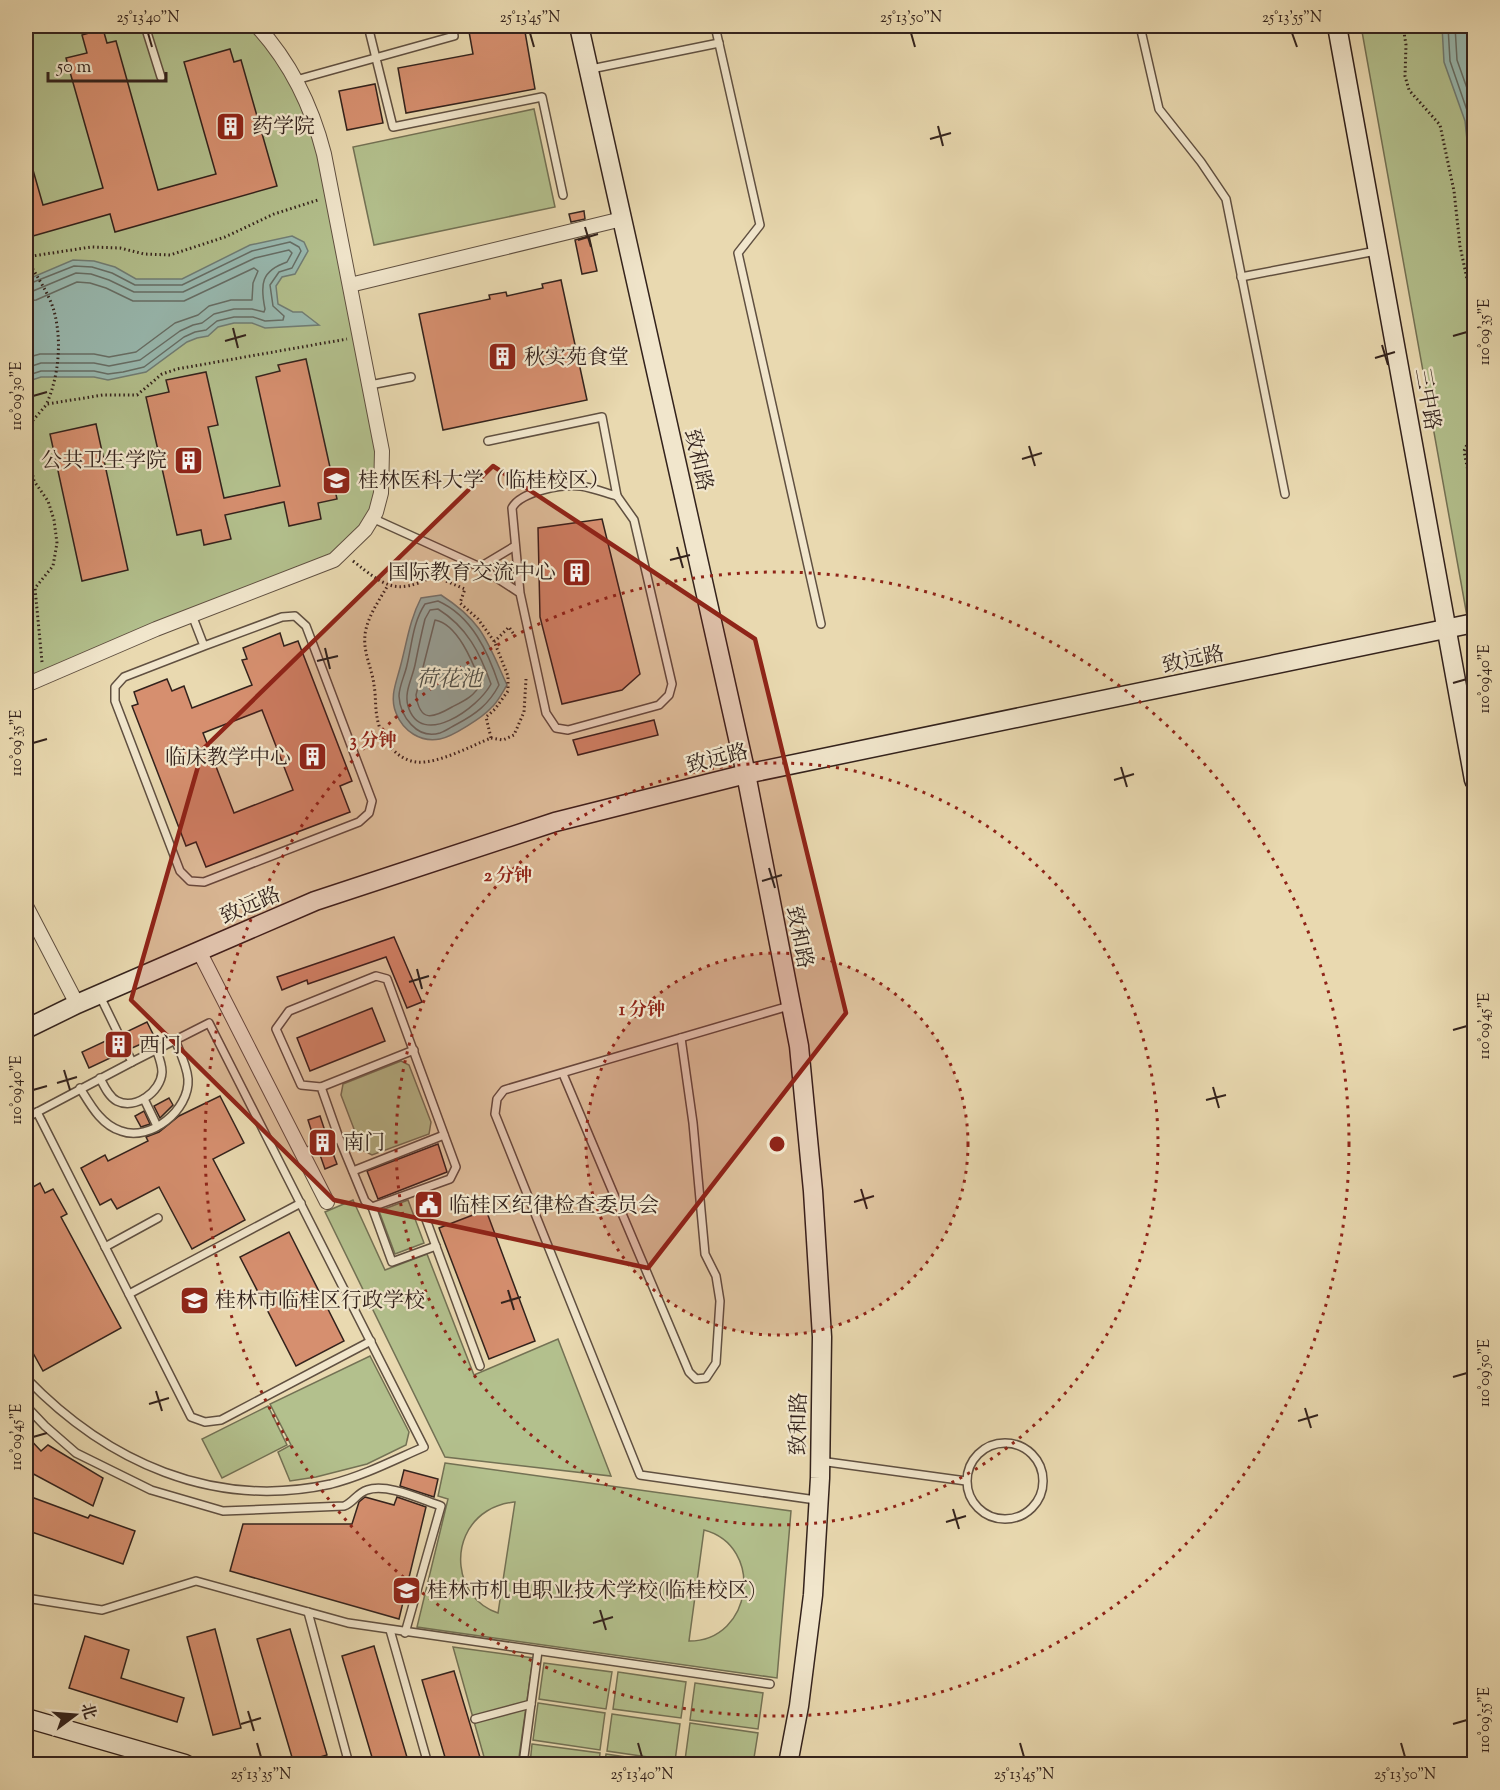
<svg xmlns="http://www.w3.org/2000/svg" width="1500" height="1790" viewBox="0 0 1500 1790" font-family="'Sorts Mill Goudy','Noto Serif SC',serif">
<rect width="100%" height="100%" fill="#e9d9b0"/>
<filter id="stains"><feTurbulence type="fractalNoise" baseFrequency=".00333" numOctaves="4"/><feColorMatrix values="0 0 0 0 .2 0 0 0 0 .09 0 0 0 0 .02 0 0 0 .5 -.17"/></filter>
<radialGradient id="worn" r=".72"><stop offset=".6" stop-color="#630" stop-opacity="0"/><stop offset="1" stop-color="#630" stop-opacity=".3"/></radialGradient>
<!-- green -->
<g fill="#b3c08d" stroke="#737154" stroke-width="1.5" fill-rule="evenodd">
<path d="M26,26H257L312,113L379,430L376,512L334,560L26,685Z"/>
<path d="M1361,26H1474V655Z"/>
<path d="M534,109L555,207L374,245L353,147Z"/>
<path d="M401,1061L409,1065L431,1122L429,1134L372,1155L362,1150L341,1095L343,1084Z"/>
<path d="M353,1200L385,1270L427,1254L474,1375L558,1339L611,1476L445,1457L325,1212Z"/>
<path d="M408,1200L424,1243L395,1254L379,1211Z"/>
<path d="M370,1356L409,1432L406,1445L367,1464L316,1477L290,1481L278,1452L291,1445L270,1404Z"/>
<path d="M268,1406L287,1445L222,1478L202,1439Z"/>
<path d="M445,1463L791,1511L777,1678L417,1627L448,1499L438,1496ZM514,1502H515L498,1613C454,1599 447,1536 487,1511C495,1506 505,1503 514,1502ZM704,1530C765,1546 753,1641 689,1641Z"/>
<path d="M453,1647L533,1658L518,1764H486Z"/>
<path d="M544,1663L612,1672L606,1709L539,1699Z"/>
<path d="M618,1672L686,1682L681,1718L613,1709Z"/>
<path d="M695,1683L763,1693L758,1729L690,1720Z"/>
<path d="M538,1703L605,1713L600,1750L533,1740Z"/>
<path d="M612,1714L680,1724L675,1761L607,1751Z"/>
<path d="M690,1723L758,1733L753,1764H716L685,1760Z"/>
<path d="M532,1744L600,1753L599,1764H530Z"/>
<path d="M606,1754L674,1764H605Z"/>
</g>
<!-- water -->
<g fill="#98b9b0" stroke="#707d75" stroke-width="1.5">
<path d="M1442,26H1474V206L1465,121L1444,62Z"/>
<path d="M292,236L304,242L308,251L295,274L282,277L276,286L278,304L293,312H302L319,325L265,328L252,323H234L218,327L208,336L197,338L187,342L146,372L108,380L94,377H41L26,382V280L73,260L94,261L115,267L136,279H182L250,245Z"/>
<path d="M441,595C483,622 487,641 507,685C502,693 498,702 491,708C483,717 452,737 440,739C421,743 403,731 396,713C389,696 397,681 401,664C407,641 410,619 421,598Z"/>
</g>
<g fill="none" stroke-linecap="round" stroke-linejoin="round">
<!-- shore -->
<g stroke="#666e66" stroke-width="1.5">
<path d="M1448,26L1450,61L1470,119L1474,154"/>
<path d="M1455,26L1457,60L1474,108"/>
<path d="M26,285L74,266L92,267L112,273L135,285H182L252,251L290,242L299,247L301,251L292,268L279,272L270,285L273,306L284,316L283,320L265,321L253,317H234L217,321L206,330L195,332L184,337L144,367L123,372L108,374L94,371H41L26,376"/>
<path d="M26,292L33,291L76,273L91,274L109,280L134,292H183L255,258L289,250L292,253L287,262C261,271 260,284 265,309L264,312L252,309H234L214,314L202,323L193,325L180,331L140,360L109,366L94,363H41L26,368"/>
<path d="M26,301L36,300L77,282L90,283L106,288L133,301H184L254,268L258,271L253,283L252,300H231L209,306L198,315L175,323L136,352L109,357L94,354H40L26,358"/>
<path d="M438,601C472,616 488,652 499,685C489,704 476,714 457,724C451,727 446,731 440,733C417,740 400,716 399,696C399,686 405,675 407,665C412,644 413,622 425,604Z"/>
<path d="M438,609C467,627 480,653 491,684C479,707 421,750 408,706C404,692 412,679 415,665C418,650 421,635 425,619L430,610Z"/>
<path d="M435,620C458,624 473,663 481,683C475,696 464,701 452,707C433,718 420,723 416,695Z"/>
</g>
</g>
<!-- building -->
<g fill="#d68f6f" stroke="#33221c" stroke-width="1.5" fill-rule="evenodd">
<path d="M468,26H524L535,89L406,113L398,68L473,54Z"/>
<path d="M103,29L107,43L116,41L158,190L216,174L184,62L230,49L234,62L241,60L277,186L115,232L110,214L26,238V156H29L43,205L103,188L66,58L87,53L82,35Z"/>
<path d="M375,84L383,123L347,130L339,91Z"/>
<path d="M584,211L585,219L571,222L569,214Z"/>
<path d="M589,236L597,271L582,274L575,240Z"/>
<path d="M561,280L587,400L443,430L419,314L490,299L489,295L506,292L507,296L543,288L542,284Z"/>
<path d="M306,359L337,499L318,503L321,519L289,526L284,502L225,515L231,539L204,545L201,530L177,535L146,397L169,392L166,380L206,372L218,425L208,427L224,498L280,486L256,377L280,371L278,365Z"/>
<path d="M96,424L128,570L82,581L50,434Z"/>
<path d="M602,519L640,674L622,690L562,704L540,617L538,528Z"/>
<path d="M280,633L284,646L298,641L352,781L340,786L350,812L206,867L196,842L186,846L132,706L138,704L134,692L167,679L172,691L184,686L192,708L252,685L242,660L247,659L243,648ZM262,710L293,790L234,813L203,733Z"/>
<path d="M654,720L658,735L578,755L573,740Z"/>
<path d="M394,937L422,1002L407,1008L386,957L308,984L307,980L282,990L277,977Z"/>
<path d="M372,1008L385,1041L310,1071L297,1038Z"/>
<path d="M147,1022L155,1038L132,1048L124,1033Z"/>
<path d="M114,1037L121,1053L89,1068L82,1052Z"/>
<path d="M220,1096L244,1143L213,1159L245,1220L192,1249L159,1187L117,1209L111,1199L100,1205L81,1168L105,1155L108,1161L148,1141L146,1137L159,1132L179,1116Z"/>
<path d="M169,1098L173,1105L160,1118L154,1106Z"/>
<path d="M144,1111L150,1124L141,1127L135,1116Z"/>
<path d="M320,1116L327,1137L315,1142L308,1120Z"/>
<path d="M438,1144L447,1172L378,1199L367,1171Z"/>
<path d="M331,1148L337,1164L325,1169L319,1152Z"/>
<path d="M40,1183L45,1193L53,1189L67,1214L61,1217L121,1328L43,1371L33,1353L26,1357V1191Z"/>
<path d="M486,1210L535,1341L489,1359L439,1228Z"/>
<path d="M289,1232L344,1341L296,1366L240,1257Z"/>
<path d="M26,1435L41,1451L48,1445L103,1478L93,1506L26,1470Z"/>
<path d="M404,1470L438,1479L434,1497L400,1486Z"/>
<path d="M26,1495L88,1518L90,1515L135,1531L123,1564L26,1530Z"/>
<path d="M365,1497L394,1505L397,1497L426,1507L399,1619L230,1571L243,1524H352L359,1502Z"/>
<path d="M215,1629L241,1728L213,1735L187,1637Z"/>
<path d="M290,1629L327,1755L296,1764H294L257,1639Z"/>
<path d="M85,1636L129,1650L121,1678L184,1698L177,1722L69,1688Z"/>
<path d="M374,1646L409,1764H374L342,1656Z"/>
<path d="M454,1671L482,1764H447L422,1680Z"/>
</g>
<g fill="none" stroke-linecap="round" stroke-linejoin="round">
<defs>
<g id="lane">
<path d="M145,26L161,77"/>
<path d="M368,26L393,127L542,97L563,195"/>
<path d="M715,26L760,225L738,253L821,624"/>
<path d="M1140,26L1159,109L1201,162L1226,199L1285,494"/>
<path d="M26,31L44,26"/>
<path d="M591,69L719,43"/>
<path d="M296,80L454,36L452,26"/>
<path d="M1241,277L1376,251"/>
<path d="M370,385L411,377"/>
<path d="M488,441L602,417L617,496"/>
<path d="M372,518L480,567L520,593L546,713L556,728L568,730L659,705L669,695L672,684L634,520L617,496C606,493 593,488 581,486C563,484 521,491 512,508L520,593"/>
<path d="M480,567L515,546"/>
<path d="M192,615L204,646L124,677L115,687V701L180,871L190,881L204,882L359,822L369,813L372,801L306,626L295,616L282,617L204,646"/>
<path d="M789,1006L504,1090L497,1099L495,1114L640,1475L816,1500"/>
<path d="M563,1074L689,1372L696,1379L706,1378L716,1363L720,1301L716,1276L705,1254L693,1123L681,1038"/>
<path d="M100,1078C104,1086 109,1097 117,1101C135,1110 161,1092 162,1072C162,1064 159,1057 156,1049"/>
<path d="M321,1087L414,1050"/>
<path d="M80,1088C90,1104 101,1125 121,1131C150,1142 190,1110 188,1079C187,1066 180,1052 175,1040"/>
<path d="M144,1099L157,1126"/>
<path d="M37,1112L191,1417L205,1422L221,1420L371,1341"/>
<path d="M26,1118L132,1062L99,994"/>
<path d="M303,1153L339,1138L365,1201L372,1207L450,1179L456,1167L387,979L376,976L289,1011L276,1029L301,1085L321,1087L339,1138"/>
<path d="M353,1171L444,1135"/>
<path d="M372,1207L392,1262L436,1246"/>
<path d="M424,1214L480,1366"/>
<path d="M105,1247L158,1218"/>
<path d="M129,1294L301,1203"/>
<path d="M26,1378C107,1462 213,1510 331,1484C363,1476 394,1460 424,1447L209,1023L132,1062"/>
<path d="M26,1406L45,1426L76,1453L151,1490L223,1511L344,1506C353,1503 357,1493 367,1490C387,1483 420,1499 441,1506L405,1633"/>
<circle cx="1005" cy="1481" r="38"/>
<path d="M820,1461L966,1481"/>
<path d="M26,1598L102,1610L196,1581L348,1623L770,1684"/>
<path d="M308,1612L349,1764"/>
<path d="M390,1630L428,1764"/>
<path d="M475,1719L531,1704"/>
<path d="M523,1764L538,1651"/>
</g>
<g id="street">
<path d="M350,285L622,219"/>
<path d="M26,685L156,629L334,560L365,530L376,512L381,493L382,451L324,154C312,107 290,62 257,26"/>
<path d="M26,906L77,1004"/>
<path d="M199,951L327,1202"/>
</g>
<g id="secondary">
<path d="M579,26L746,774L799,1046L813,1191L822,1337L820,1478L813,1595L799,1706L788,1764"/>
<path d="M1337,26L1474,780"/>
<path d="M26,1029L77,1004L315,901L555,822L746,774L1474,623"/>
<path d="M26,1718L185,1764"/>
</g>
</defs>
<!-- lane casing -->
<use href="#lane" stroke="#605041" stroke-width="10"/>
<!-- street casing -->
<use href="#street" stroke="#605041" stroke-width="16"/>
<!-- secondary casing -->
<use href="#secondary" stroke="#33221c" stroke-width="21"/>
<!-- path -->
<g stroke="#33221c" stroke-width="3" stroke-dasharray="1.5 3" stroke-linecap="butt">
<path d="M1403,26L1406,45L1405,76L1409,90L1440,125L1454,191L1460,246L1474,312"/>
<path d="M26,257L91,247L120,248L144,254L170,255L225,237L274,214L318,200"/>
<path d="M26,257C35,274 49,293 54,311C62,340 59,375 47,403"/>
<path d="M1474,429L1464,451L1470,481L1474,485"/>
<path d="M353,561C385,586 395,596 434,576L465,589L460,603L478,619L494,641L508,676V691L495,709L486,717L491,738C471,746 438,764 417,762C395,760 380,737 377,717C375,707 376,696 374,685C372,668 363,653 365,635C367,617 379,601 388,585"/>
<path d="M494,642L509,627L517,639"/>
<path d="M42,662L35,588L53,566L57,543L54,520L48,501L34,481L26,445L29,425L47,404L103,395H137L162,374L177,369L347,339"/>
<path d="M491,738L503,740L514,735L524,712L526,679"/>
</g>
<!-- lane -->
<use href="#lane" stroke="#f1e6cc" stroke-width="7"/>
<!-- street -->
<use href="#street" stroke="#f1e6cc" stroke-width="14"/>
<!-- secondary -->
<use href="#secondary" stroke="#f1e6cc" stroke-width="18"/>
</g>
<!-- marked area -->
<path fill="#8f2418" fill-opacity="0.2" stroke="#8f2418" stroke-width="4.5" stroke-linejoin="round" d="M493,466L755,639L846,1013L648,1268L334,1200L131,1000L203,749Z"/>
<!-- ticks -->
<path fill="none" stroke="#33221c" stroke-width="2" d="M148,33L152,47M530,33L534,47M911,33L915,47M1292,33L1297,47M938,126L943,146M930,139L951,133M585,227L591,247M578,240L598,234M233,328L238,348M1453,336L1467,332M225,341L246,335M1382,345L1388,365M1375,358L1395,352M33,396L47,392M1029,446L1035,466M1022,459L1042,453M677,547L683,568M670,560L690,555M325,648L330,669M317,661L338,656M1453,683L1467,679M33,743L47,739M1121,767L1127,787M1114,780L1134,774M769,868L775,888M762,881L782,875M417,969L422,989M409,982L429,976M1453,1030L1467,1026M64,1070L70,1090M57,1083L77,1077M1213,1087L1219,1108M33,1090L47,1086M1206,1100L1226,1095M861,1189L867,1209M854,1202L874,1196M508,1290L514,1310M501,1303L521,1297M1453,1377L1467,1373M156,1391L162,1411M149,1404L169,1398M1305,1408L1311,1428M1298,1421L1318,1415M33,1437L47,1433M953,1509L959,1529M946,1522L966,1516M600,1610L606,1630M593,1623L613,1617M248,1711L254,1731M241,1724L261,1718M1453,1724L1467,1720M257,1743L261,1757M638,1743L642,1757M1020,1743L1024,1757M1401,1743L1405,1757"/>
<!-- distance rings -->
<circle cx="777" cy="1144" r="191" fill="#8f2418" fill-opacity=".12"/>
<g fill="none" stroke="#8f2418" stroke-width="3" stroke-dasharray="3 6">
<circle cx="777" cy="1144" r="191"/>
<circle cx="777" cy="1144" r="381"/>
<circle cx="777" cy="1144" r="572"/>
</g>
<!-- icons -->
<defs>
<symbol id="building-square" viewBox="-11 -11 22 22"><rect x="-9" y="-9" width="18" height="18" rx="4" fill="#8f2418" stroke="#f1e6cc"/><path d="M-4-6H4V6H1V3H-1V6H-4ZM-2.5-4.3h1.7v1.8h-1.7ZM.8-4.3h1.7v1.8H.8ZM-2.5-1h1.7V.8h-1.7ZM.8-1h1.7V.8H.8Z" fill="#fff"/></symbol>
<symbol id="university-square" viewBox="-11 -11 22 22"><rect x="-9" y="-9" width="18" height="18" rx="4" fill="#8f2418" stroke="#f1e6cc"/><path d="M0-5L7-2L0 1L-7-2ZM-4 1L0 2.5L4 1V4Q0 6-4 4Z" fill="#fff"/></symbol>
<symbol id="civic-square" viewBox="-11 -11 22 22"><rect x="-9" y="-9" width="18" height="18" rx="4" fill="#8f2418" stroke="#f1e6cc"/><path d="M-.6-6.5H3V-4.5H.6V-3L4-1V1h2V6H-6V1h2V-1L-.6-3ZM-1.2 2.5V6h2.4V2.5Z" fill="#fff"/></symbol>
<symbol id="school-square" viewBox="-11 -11 22 22"><rect x="-9" y="-9" width="18" height="18" rx="4" fill="#8f2418" stroke="#f1e6cc"/><path d="M0-5L7-2L0 1L-7-2ZM-4 1L0 2.5L4 1V4Q0 6-4 4Z" fill="#fff"/></symbol>
</defs>
<g fill-rule="evenodd">
<use href="#building-square" x="214" y="110" width="33" height="33"/>
<use href="#building-square" x="486" y="340" width="33" height="33"/>
<use href="#building-square" x="172" y="444" width="33" height="33"/>
<use href="#university-square" x="320" y="464" width="33" height="33"/>
<use href="#building-square" x="560" y="556" width="33" height="33"/>
<use href="#building-square" x="296" y="740" width="33" height="33"/>
<use href="#building-square" x="102" y="1028" width="33" height="33"/>
<use href="#building-square" x="306" y="1126" width="33" height="33"/>
<use href="#civic-square" x="412" y="1188" width="33" height="33"/>
<use href="#school-square" x="178" y="1284" width="33" height="33"/>
<use href="#school-square" x="390" y="1574" width="33" height="33"/>
</g>
<g text-anchor="middle" stroke-width="4.5" stroke-linejoin="round" paint-order="stroke">
<!-- poi labels -->
<g font-size="21" fill="#33221c" stroke="#f1e6cc" text-anchor="start">
<text x="252" y="133">药学院</text>
<text x="524" y="364">秋实苑食堂</text>
<text x="167" y="467" text-anchor="end">公共卫生学院</text>
<text x="358" y="487">桂林医科大学（临桂校区）</text>
<text x="556" y="579" text-anchor="end">国际教育交流中心</text>
<text x="291" y="764" text-anchor="end">临床教学中心</text>
<text x="139" y="1052">西门</text>
<text x="343" y="1149">南门</text>
<text x="449" y="1212">临桂区纪律检查委员会</text>
<text x="215" y="1307">桂林市临桂区行政学校</text>
<text x="427" y="1597">桂林市机电职业技术学校(临桂校区)</text>
</g>
<!-- street labels -->
<g font-size="21" fill="#33221c" stroke="#f1e6cc">
<text transform="translate(1428 399) rotate(80)" y="7">三中路</text>
<text transform="translate(699 460) rotate(77)" y="7">致和路</text>
<text transform="translate(1193 659) rotate(-12)" y="7">致远路</text>
<text transform="translate(717 758) rotate(-14)" y="7">致远路</text>
<text transform="translate(250 905) rotate(-23)" y="7">致远路</text>
<text transform="translate(800 937) rotate(79)" y="7">致和路</text>
<text transform="translate(798 1424) rotate(-89)" y="7">致和路</text>
</g>
<!-- water labels -->
<g font-size="22" font-style="italic" fill="#514f48" stroke="#f1e6cc">
<text x="449" y="686">荷花池</text>
</g>
</g>
<circle cx="777" cy="1144" r="9" fill="#8f2418" stroke="#f1e6cc" stroke-width="3"/>
<g font-size="18" text-anchor="middle" font-weight="bold" fill="#8f2418" stroke="#f1e6cc" stroke-width="4.5" stroke-linejoin="round" paint-order="stroke">
<text x="373" y="746">3 分钟</text>
<text x="508" y="881">2 分钟</text>
<text x="642" y="1015">1 分钟</text>
</g>
<!-- margin -->
<rect width="1500" height="1790" fill="none" stroke="#e9d9b0" stroke-width="66"/>
<!-- north arrow -->
<g transform="translate(75 1715) rotate(74)" stroke="#f1e6cc" stroke-width="4.5" paint-order="stroke">
<path d="M0-4.5L10 22L0 15L-10 22Z" fill="#33221c"/>
<text y="-9" font-size="16" font-weight="bold" text-anchor="middle" fill="#33221c">北</text>
</g>
<!-- scale -->
<path d="M48 72v9h118v-9" fill="none" stroke="#33221c" stroke-width="3"/>
<text x="57" y="72" font-size="18" fill="#33221c" stroke="#f1e6cc" stroke-width="4.5" paint-order="stroke">50 m</text>
<rect x="33" y="33" width="1434" height="1724" fill="none" stroke="#33221c" stroke-width="2"/>
<g font-size="15" text-anchor="middle" fill="#33221c">
<text x="148" y="22">25°13'40"N</text>
<text x="530" y="22">25°13'45"N</text>
<text x="911" y="22">25°13'50"N</text>
<text x="1292" y="22">25°13'55"N</text>
<text transform="translate(1484 332) rotate(-90)" y="5">110°09'35"E</text>
<text transform="translate(16 396) rotate(-90)" y="5">110°09'30"E</text>
<text transform="translate(1484 679) rotate(-90)" y="5">110°09'40"E</text>
<text transform="translate(16 743) rotate(-90)" y="5">110°09'35"E</text>
<text transform="translate(1484 1026) rotate(-90)" y="5">110°09'45"E</text>
<text transform="translate(16 1090) rotate(-90)" y="5">110°09'40"E</text>
<text transform="translate(1484 1373) rotate(-90)" y="5">110°09'50"E</text>
<text transform="translate(16 1437) rotate(-90)" y="5">110°09'45"E</text>
<text transform="translate(1484 1720) rotate(-90)" y="5">110°09'55"E</text>
<text x="261" y="1779">25°13'35"N</text>
<text x="642" y="1779">25°13'40"N</text>
<text x="1024" y="1779">25°13'45"N</text>
<text x="1405" y="1779">25°13'50"N</text>
</g>
<rect width="100%" height="100%" filter="url(#stains)"/>
<rect width="100%" height="100%" fill="url(#worn)"/>
</svg>
